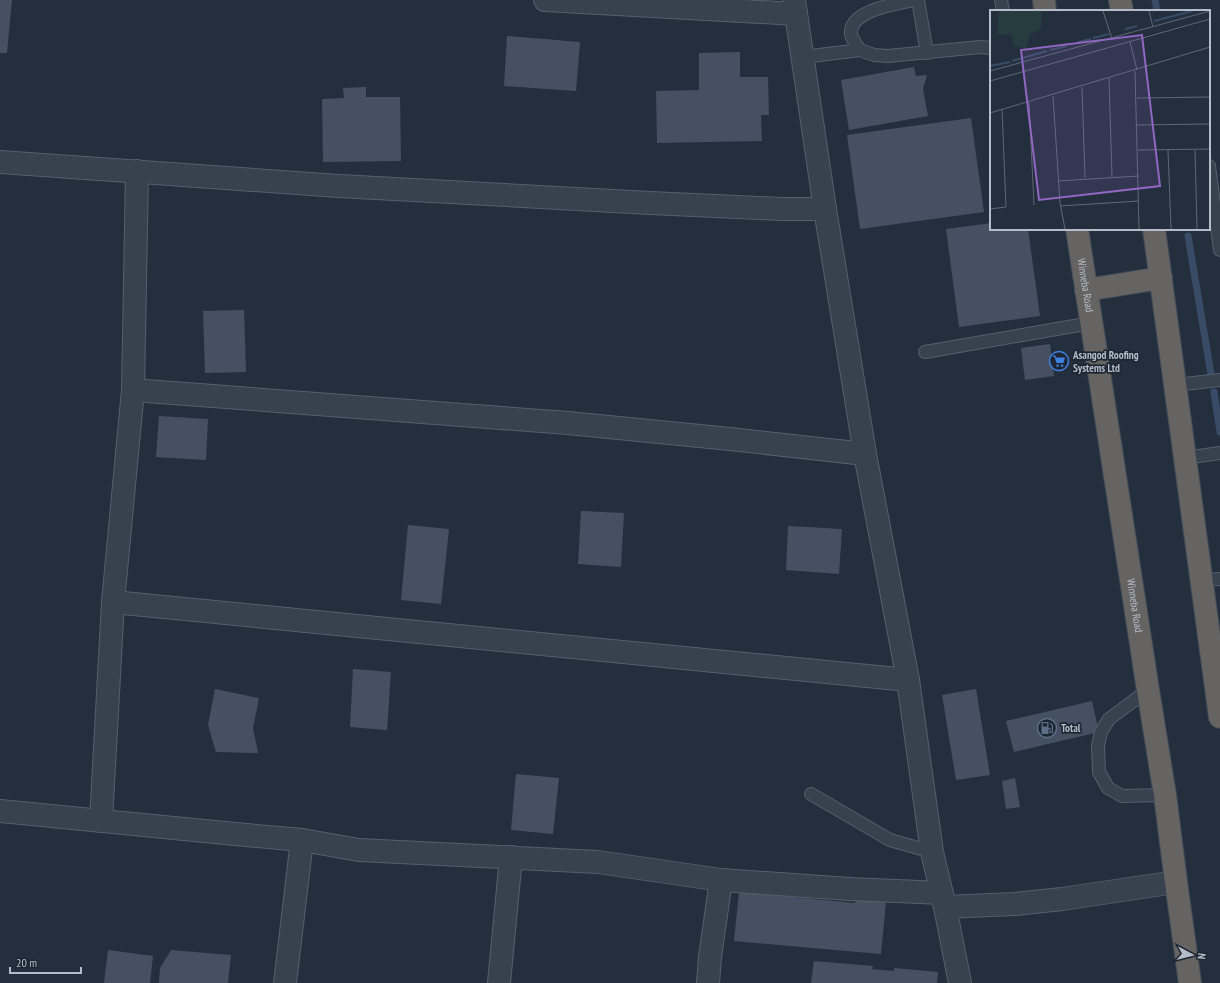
<svg xmlns="http://www.w3.org/2000/svg" width="1220" height="983" viewBox="0 0 1220 983" font-family="'PT Sans Narrow',sans-serif">
<rect width="100%" height="100%" fill="#242f3e"/>
<g fill="none" stroke-linecap="round" stroke-linejoin="round">
<!-- stream -->
<g stroke="#394c67" stroke-width="7">
<path d="M1155,0L1157,11"/>
<path d="M1188,236L1211,374"/>
<path d="M1214,392L1220,432"/>
</g>
</g>
<!-- building -->
<g fill="#455162">
<path d="M0,0H12L7,53H0Z"/>
<path d="M507,36L580,42L576,91L504,86Z"/>
<path d="M740,52V77H768L769,115H761L762,141L657,143L656,91L699,90V53Z"/>
<path d="M914,67L916,76L927,75L923,89L928,116L849,130L841,80Z"/>
<path d="M366,87V97H400L401,161L323,162L322,99L344,98L343,88Z"/>
<path d="M971,118L984,212L860,229L847,135Z"/>
<path d="M991,223V229H1028L1040,316L959,327L946,229Z"/>
<path d="M244,310L246,372L205,373L203,311Z"/>
<path d="M1050,344L1054,376L1025,380L1021,348Z"/>
<path d="M159,416L208,419L206,460L156,457Z"/>
<path d="M581,511L624,513L621,567L578,564Z"/>
<path d="M408,525L449,529L441,604L401,600Z"/>
<path d="M788,526L842,529L839,574L786,570Z"/>
<path d="M353,669L391,672L387,730L350,727Z"/>
<path d="M215,689L259,698L253,728L258,753L216,752L208,725Z"/>
<path d="M976,689L990,775L956,780L942,695Z"/>
<path d="M1092,701L1099,732L1014,752L1006,721Z"/>
<path d="M516,774L559,778L553,834L511,830Z"/>
<path d="M1015,778L1020,807L1006,809L1002,781Z"/>
<path d="M739,892L855,903L856,899L886,902L881,954L734,941Z"/>
<path d="M108,950L153,956L150,983H104Z"/>
<path d="M171,950L231,955L228,983H159L160,968Z"/>
<path d="M814,961L873,966L872,969L894,971V968L938,972L937,983H811Z"/>
</g>
<g fill="none" stroke-linecap="round" stroke-linejoin="round">
<defs>
<g id="service">
<path d="M914,0C897,4 849,10 851,34C852,39 857,46 860,50L874,55L888,56L980,47L991,48"/>
<path d="M918,0L927,53"/>
<path d="M1001,0L1003,11"/>
<path d="M803,57L860,50"/>
<path d="M1209,166L1220,250"/>
<path d="M925,352L1091,323"/>
<path d="M1176,385L1220,380"/>
<path d="M1185,458L1220,453"/>
<path d="M1202,580L1220,579"/>
<path d="M1148,690L1109,719L1101,732L1098,746L1099,772L1108,788L1122,796L1165,795"/>
<path d="M811,794L890,840L932,852"/>
</g>
<g id="minor">
<path d="M545,0L796,14"/>
<path d="M794,0L825,209L865,454L908,680L932,852L945,907L960,983"/>
<path d="M0,162L339,186L650,203L782,209H825"/>
<path d="M133,390L568,423L730,439L865,454"/>
<path d="M113,602L908,680"/>
<path d="M0,811L235,834L302,840L359,850L598,862L721,880L850,889L942,893"/>
<path d="M101,821L113,602L133,390L137,171"/>
<path d="M945,907L1015,904L1062,899L1176,882"/>
<path d="M285,983L302,840"/>
<path d="M499,983L511,857"/>
<path d="M708,983L710,957L721,880"/>
</g>
<g id="trunk">
<path d="M1044,0L1045,11"/>
<path d="M1120,0L1122,11"/>
<path id="s1" d="M1077,229L1148,690L1165,795L1176,882L1190,983"/>
<path d="M1154,229L1220,717"/>
<path d="M1086,290L1161,278"/>
</g>
</defs>
<!-- service casing -->
<use href="#service" stroke="#565f6c" stroke-width="14"/>
<!-- minor casing -->
<use href="#minor" stroke="#565f6c" stroke-width="24"/>
<!-- trunk casing -->
<use href="#trunk" stroke="#434c59" stroke-width="24"/>
<!-- service -->
<use href="#service" stroke="#38414e" stroke-width="12"/>
<!-- minor -->
<use href="#minor" stroke="#38414e" stroke-width="22"/>
<!-- trunk -->
<use href="#trunk" stroke="#656462" stroke-width="22"/>
</g>
<!-- icons -->
<defs>
<symbol id="supermarket-ring" viewBox="-11 -11 22 22"><circle r="9.5" fill="#1d2633" stroke="#3f7fe0" stroke-width="1.5"/><path d="M-6-5.5h2.5l.6 2H6L4.5 2H-2.5L-4.4-4H-6ZM-1.5 3.2a1.3 1.3 0 1 0 .1 0ZM3 3.2a1.3 1.3 0 1 0 .1 0Z" fill="#3f7fe0"/></symbol>
<symbol id="fuel-ring" viewBox="-11 -11 22 22"><circle r="9.5" fill="#1d2633" stroke="#5c6f8a" stroke-width="1.5"/><path d="M-5.5-6h7V0h2V4h1.3V-2.5L3-4.5l.8-.8L6-3V5H2.5V1h-1V6h-7ZM-4.2-4.7v3.2H.2V-4.7Z" fill="#5c6f8a"/></symbol>
</defs>
<g fill-rule="evenodd">
<use href="#supermarket-ring" x="1048" y="350" width="22" height="22"/>
<use href="#fuel-ring" x="1036" y="717" width="22" height="22"/>
</g>
<g text-anchor="middle" stroke-width="3.5" stroke-linejoin="round" paint-order="stroke">
<!-- street labels -->
<g font-size="11" fill="#b4bcc9" stroke="#1d2633">
<text dy="4" stroke="none"><textPath href="#s1" startOffset="57">Winneba Road</textPath></text>
<text dy="4" stroke="none"><textPath href="#s1" startOffset="381">Winneba Road</textPath></text>
</g>
<!-- poi labels -->
<g font-size="11" font-weight="bold" fill="#b4bcc9" stroke="#1d2633" text-anchor="start">
<text x="1073" y="359">Asangod Roofing<tspan x="1073" dy="13">Systems Ltd</tspan></text>
<text x="1061" y="732">Total</text>
</g>
</g>
<!-- overview -->
<g transform="translate(990 10)">
<rect width="220" height="220" fill="#242f3e"/>
<path d="M9,1H52L51,18L39,26L36,39L24,36L22,25L7,24Z" fill="#263c3f"/>
<path fill="none" stroke="#394c67" stroke-width="2" d="M164,11L202,1M135,19L147,16M103,28L119,24M88,32L101,29M60,40L77,36M22,51L57,41M0,56L20,52"/>
<path fill="none" stroke="#5e6776" stroke-width="1" d="M113,1L122,29M159,1L163,17M140,32L147,60M0,61L220,1M145,61L149,219M119,68L122,167M0,71L220,9M92,77L95,168M63,86L70,193L75,219M147,88L220,87M39,92L44,195M0,103L220,37M147,115L220,114M148,140L220,139M178,140L181,219M205,140L207,219M68,171L149,166M70,196L149,191M0,199L16,197L12,99"/>
<path fill="#9266c3" fill-opacity="0.15" stroke="#9266c3" stroke-width="2" d="M152,25L170,176L49,190L31,40Z"/>
<rect width="220" height="220" fill="none" stroke="#b4bcc9" stroke-width="2"/>
</g>
<!-- north arrow -->
<g transform="translate(1192 955) rotate(97)" stroke="#1d2633" stroke-width="3" paint-order="stroke">
<path d="M0-3L7 15L0 10L-7 15Z" fill="#b4bcc9"/>
<text y="-6" font-size="11" font-weight="bold" text-anchor="middle" fill="#b4bcc9">N</text>
</g>
<!-- scale -->
<path d="M10 967v6h71v-6" fill="none" stroke="#b4bcc9" stroke-width="2"/>
<text x="16" y="967" font-size="12" fill="#b4bcc9" stroke="#1d2633" stroke-width="3" paint-order="stroke">20 m</text>
</svg>
